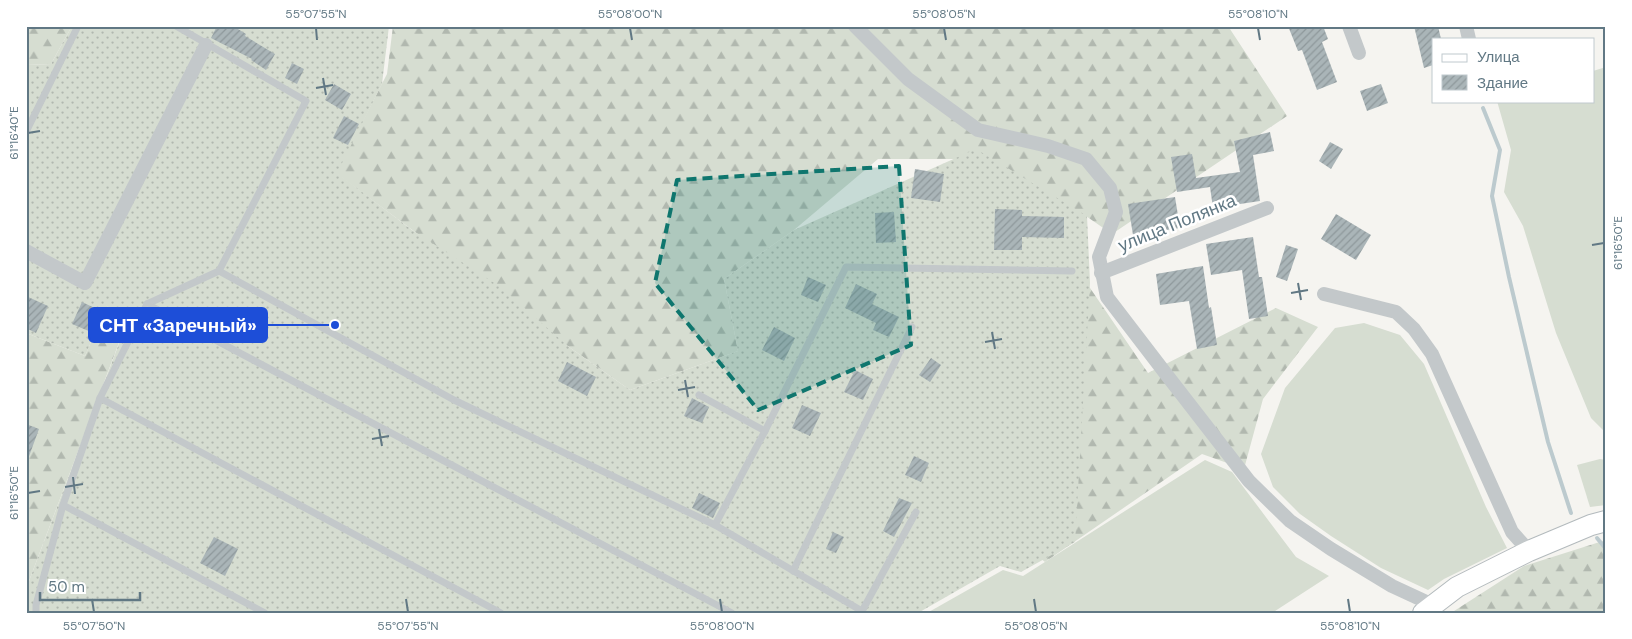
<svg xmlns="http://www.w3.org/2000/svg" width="1632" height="639" viewBox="0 0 1632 639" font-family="'DM Sans',sans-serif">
<defs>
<pattern id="forest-firs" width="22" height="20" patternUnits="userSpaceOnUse" patternTransform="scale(1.25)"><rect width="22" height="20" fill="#d6ddd1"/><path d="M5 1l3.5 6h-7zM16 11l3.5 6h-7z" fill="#b1b8af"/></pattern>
<pattern id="garden-dots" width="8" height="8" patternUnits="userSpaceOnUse" patternTransform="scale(1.25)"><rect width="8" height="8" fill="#d6ddd1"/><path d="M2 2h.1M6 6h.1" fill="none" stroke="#b1b8af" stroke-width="1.8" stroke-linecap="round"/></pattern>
<pattern id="building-hatch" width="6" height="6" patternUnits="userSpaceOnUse" patternTransform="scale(1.25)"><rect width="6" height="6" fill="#aab5b8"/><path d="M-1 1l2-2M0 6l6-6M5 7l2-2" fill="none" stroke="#8e989b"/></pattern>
</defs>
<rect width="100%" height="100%" fill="#f5f4f0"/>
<!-- grass -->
<g fill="#d6ddd1">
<path d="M1606,67V433L1591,418L1556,333L1523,226L1504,192L1511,150L1497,101H1593V71Z"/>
<path d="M1364,323L1400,335L1424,364L1486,507L1507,548L1444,579L1428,590L1381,568L1331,536L1300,514L1273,487L1261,454L1285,388L1335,328Z"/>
<path d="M1600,459L1606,460V505L1590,507L1577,465Z"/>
<path d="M1205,460L1232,472L1296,557L1329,576L1272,613H927L1003,570L1023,576Z"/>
</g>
<!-- forest -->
<g fill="url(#forest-firs)">
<path d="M26,26H72L51,64L26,65Z"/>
<path d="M393,26H1228L1287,116L1112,234L1083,214L976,159H878L794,230L724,279L738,351L630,390L569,347L336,173L387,74Z"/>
<path d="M1088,285L1148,373L1276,308L1318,327L1263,399L1244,469L1202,454L1045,562L968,499Z"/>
<path d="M107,304L129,316L26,589V333L85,356Z"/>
<path d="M1606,540V613H1451L1524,566Z"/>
</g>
<!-- garden -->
<path fill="url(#garden-dots)" d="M72,26H389L382,84L337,173L412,230L499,286L569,347L630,390L738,351L724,279L794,230L976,149L1087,216L1090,283L1075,542L1021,572L1000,566L918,613H26V589L129,317L107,305L85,356L26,333V65L51,64Z"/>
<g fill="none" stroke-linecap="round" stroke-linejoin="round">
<!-- stream -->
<g stroke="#bccace" stroke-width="4">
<path d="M1483,108L1500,150L1492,196L1509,277L1548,442L1571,513"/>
<path d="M1597,538L1606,549"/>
</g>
</g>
<!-- building -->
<g fill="url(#building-hatch)">
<path d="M217,26H233L246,34L245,36L275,54L266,70L251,60L252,59L211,38Z"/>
<path d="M1288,26H1323L1328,39L1322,42L1337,82L1317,90L1302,50L1298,51Z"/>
<path d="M1414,26H1438L1441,39H1433V65L1424,68Z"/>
<path d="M292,63L304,69L297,84L285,78Z"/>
<path d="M334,84L351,94L342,110L325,100Z"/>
<path d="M1381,84L1388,103L1367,111L1360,91Z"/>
<path d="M344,116L359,124L348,145L333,138Z"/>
<path d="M1270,132L1274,151L1253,155L1260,201L1213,208L1210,187L1177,192L1171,157L1192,154L1196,178L1240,172L1234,141Z"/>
<path d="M1330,142L1343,149L1331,169L1319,161Z"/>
<path d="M915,169L944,174L940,202L911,198Z"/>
<path d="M1175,197L1180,228L1133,235L1128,204Z"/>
<path d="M995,209L1022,210V216L1064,217V238L1022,237V250H994Z"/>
<path d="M894,212L896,242L876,243L875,213Z"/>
<path d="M1336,214L1371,235L1356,260L1321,239Z"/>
<path d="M1253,237L1259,277H1262L1268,316L1249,319L1242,270L1211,275L1206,244Z"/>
<path d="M1286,245L1298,249L1287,281L1276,277Z"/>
<path d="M1203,266L1209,308L1211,307L1217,345L1197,349L1189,301L1160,305L1156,274Z"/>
<path d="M808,277L826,285L818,302L801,295Z"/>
<path d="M856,284L877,294L872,304L899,317L889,337L873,330L876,323L845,308Z"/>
<path d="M26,296L48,306L36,333L26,328Z"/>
<path d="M82,302L101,311L91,332L72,324Z"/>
<path d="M774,327L795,338L784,361L762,350Z"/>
<path d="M931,358L941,365L930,382L919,375Z"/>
<path d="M567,362L596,377L587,396L558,381Z"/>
<path d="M855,370L873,379L863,400L844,392Z"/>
<path d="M692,398L709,407L702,423L684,416Z"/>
<path d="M802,405L821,413L810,436L792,428Z"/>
<path d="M26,424L39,429L28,459H26Z"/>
<path d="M914,456L929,463L921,482L905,475Z"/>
<path d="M699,493L720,503L713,518L692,508Z"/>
<path d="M899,498L912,503L894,537L883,531Z"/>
<path d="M833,532L844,537L836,553L826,549Z"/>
<path d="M214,537L238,549L225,576L200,563Z"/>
</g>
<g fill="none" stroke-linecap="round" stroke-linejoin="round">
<defs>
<path id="secondary" d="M1423,613L1457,587L1529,551L1591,525L1606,521"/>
</defs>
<!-- secondary casing -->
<use href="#secondary" stroke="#b3babd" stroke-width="22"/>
<!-- lane -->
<g stroke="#c3c8ca" stroke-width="7">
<path d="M176,26L306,101L219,271L454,400L715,525L862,611"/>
<path d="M26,132L78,26"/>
<path d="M147,304L732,613"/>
<path d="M699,395L765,431"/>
<path d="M100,398L501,613"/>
<path d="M63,505L265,613"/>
<path d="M715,525L765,431L846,267L1072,271"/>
<path d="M793,571L912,327"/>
<path d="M36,613V605L63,505L100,398L147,304L219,271"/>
<path d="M861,613L916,512"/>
</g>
<!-- street -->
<g stroke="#c3c8ca" stroke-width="14">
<path d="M855,26L908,79L978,130L1048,146L1086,159L1110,188L1116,212L1099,257L1107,297L1166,374L1249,481L1290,521L1331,549L1392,586L1433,605"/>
<path d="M1349,26L1359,53"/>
<path d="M1466,26L1469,39"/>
<path d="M26,251L85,283L206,45"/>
<path d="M1101,273L1267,208"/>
<path d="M1324,294L1396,312L1414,329L1432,354L1512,532L1529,551"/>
</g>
<!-- secondary -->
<use href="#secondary" stroke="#fff" stroke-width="20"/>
</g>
<!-- marked area -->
<path fill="#0f766e" fill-opacity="0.2" stroke="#0f766e" stroke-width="4" stroke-dasharray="10 6" stroke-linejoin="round" d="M899,166L911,345L758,410L655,283L677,180Z"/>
<!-- ticks -->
<path fill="none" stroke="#617884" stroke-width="2" d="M316,28L317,40M630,28L632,40M944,28L946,40M1258,28L1260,40M323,78L326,95M316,88L333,85M28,133L40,131M1592,245L1604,243M1298,283L1301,300M1291,293L1308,290M992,332L995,349M985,342L1002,339M685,380L688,397M678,390L695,387M379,429L382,446M372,439L389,436M73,477L75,494M65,487L83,484M28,493L40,491M92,599L94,612M406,599L408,612M720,599L722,612M1034,599L1036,612M1348,599L1350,612"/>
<g text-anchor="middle" stroke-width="5" stroke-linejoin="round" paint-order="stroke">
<!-- street labels -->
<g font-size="18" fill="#617884" stroke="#fff">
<text transform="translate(1177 223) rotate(-22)" y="6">улица Полянка</text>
</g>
</g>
<!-- callouts -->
<path fill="none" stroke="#1d4ed8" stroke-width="2" d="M335 325L267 325"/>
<circle fill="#1d4ed8" stroke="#fff" stroke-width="2" cx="335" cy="325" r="5"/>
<rect fill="#1d4ed8" stroke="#1d4ed8" stroke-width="2" x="89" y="308" width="178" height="34" rx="5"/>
<g font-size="19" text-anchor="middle" font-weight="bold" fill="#fff">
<text x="178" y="332">СНТ «Заречный»</text>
</g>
<!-- border -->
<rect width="1632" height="639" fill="none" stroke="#ffffff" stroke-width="55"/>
<!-- legend -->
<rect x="1432" y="38" width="162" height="65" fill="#ffffff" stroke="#c0c9ce"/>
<rect x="1442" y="54" width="25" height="8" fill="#ffffff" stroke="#c0c9ce"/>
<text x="1477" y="62" font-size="15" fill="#617884">Улица</text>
<rect x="1442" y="75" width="25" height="15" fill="url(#building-hatch)" stroke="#c0c9ce"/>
<text x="1477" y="88" font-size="15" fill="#617884">Здание</text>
<!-- scale -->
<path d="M40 592v8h100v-8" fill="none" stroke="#617884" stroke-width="2.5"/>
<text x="48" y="592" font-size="15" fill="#617884" stroke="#ffffff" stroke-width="4" paint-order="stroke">50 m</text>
<rect x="28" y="28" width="1576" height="584" fill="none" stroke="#617884" stroke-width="2"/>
<g font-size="12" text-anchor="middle" fill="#617884">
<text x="316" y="18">55°07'55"N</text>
<text x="630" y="18">55°08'00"N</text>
<text x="944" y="18">55°08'05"N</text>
<text x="1258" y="18">55°08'10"N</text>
<text transform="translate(14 133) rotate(-90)" y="4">61°16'40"E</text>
<text transform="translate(1618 243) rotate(-90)" y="4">61°16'50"E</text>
<text transform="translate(14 493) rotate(-90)" y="4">61°16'50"E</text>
<text x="94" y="630">55°07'50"N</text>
<text x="408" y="630">55°07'55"N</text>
<text x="722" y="630">55°08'00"N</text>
<text x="1036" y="630">55°08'05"N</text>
<text x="1350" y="630">55°08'10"N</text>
</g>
</svg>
